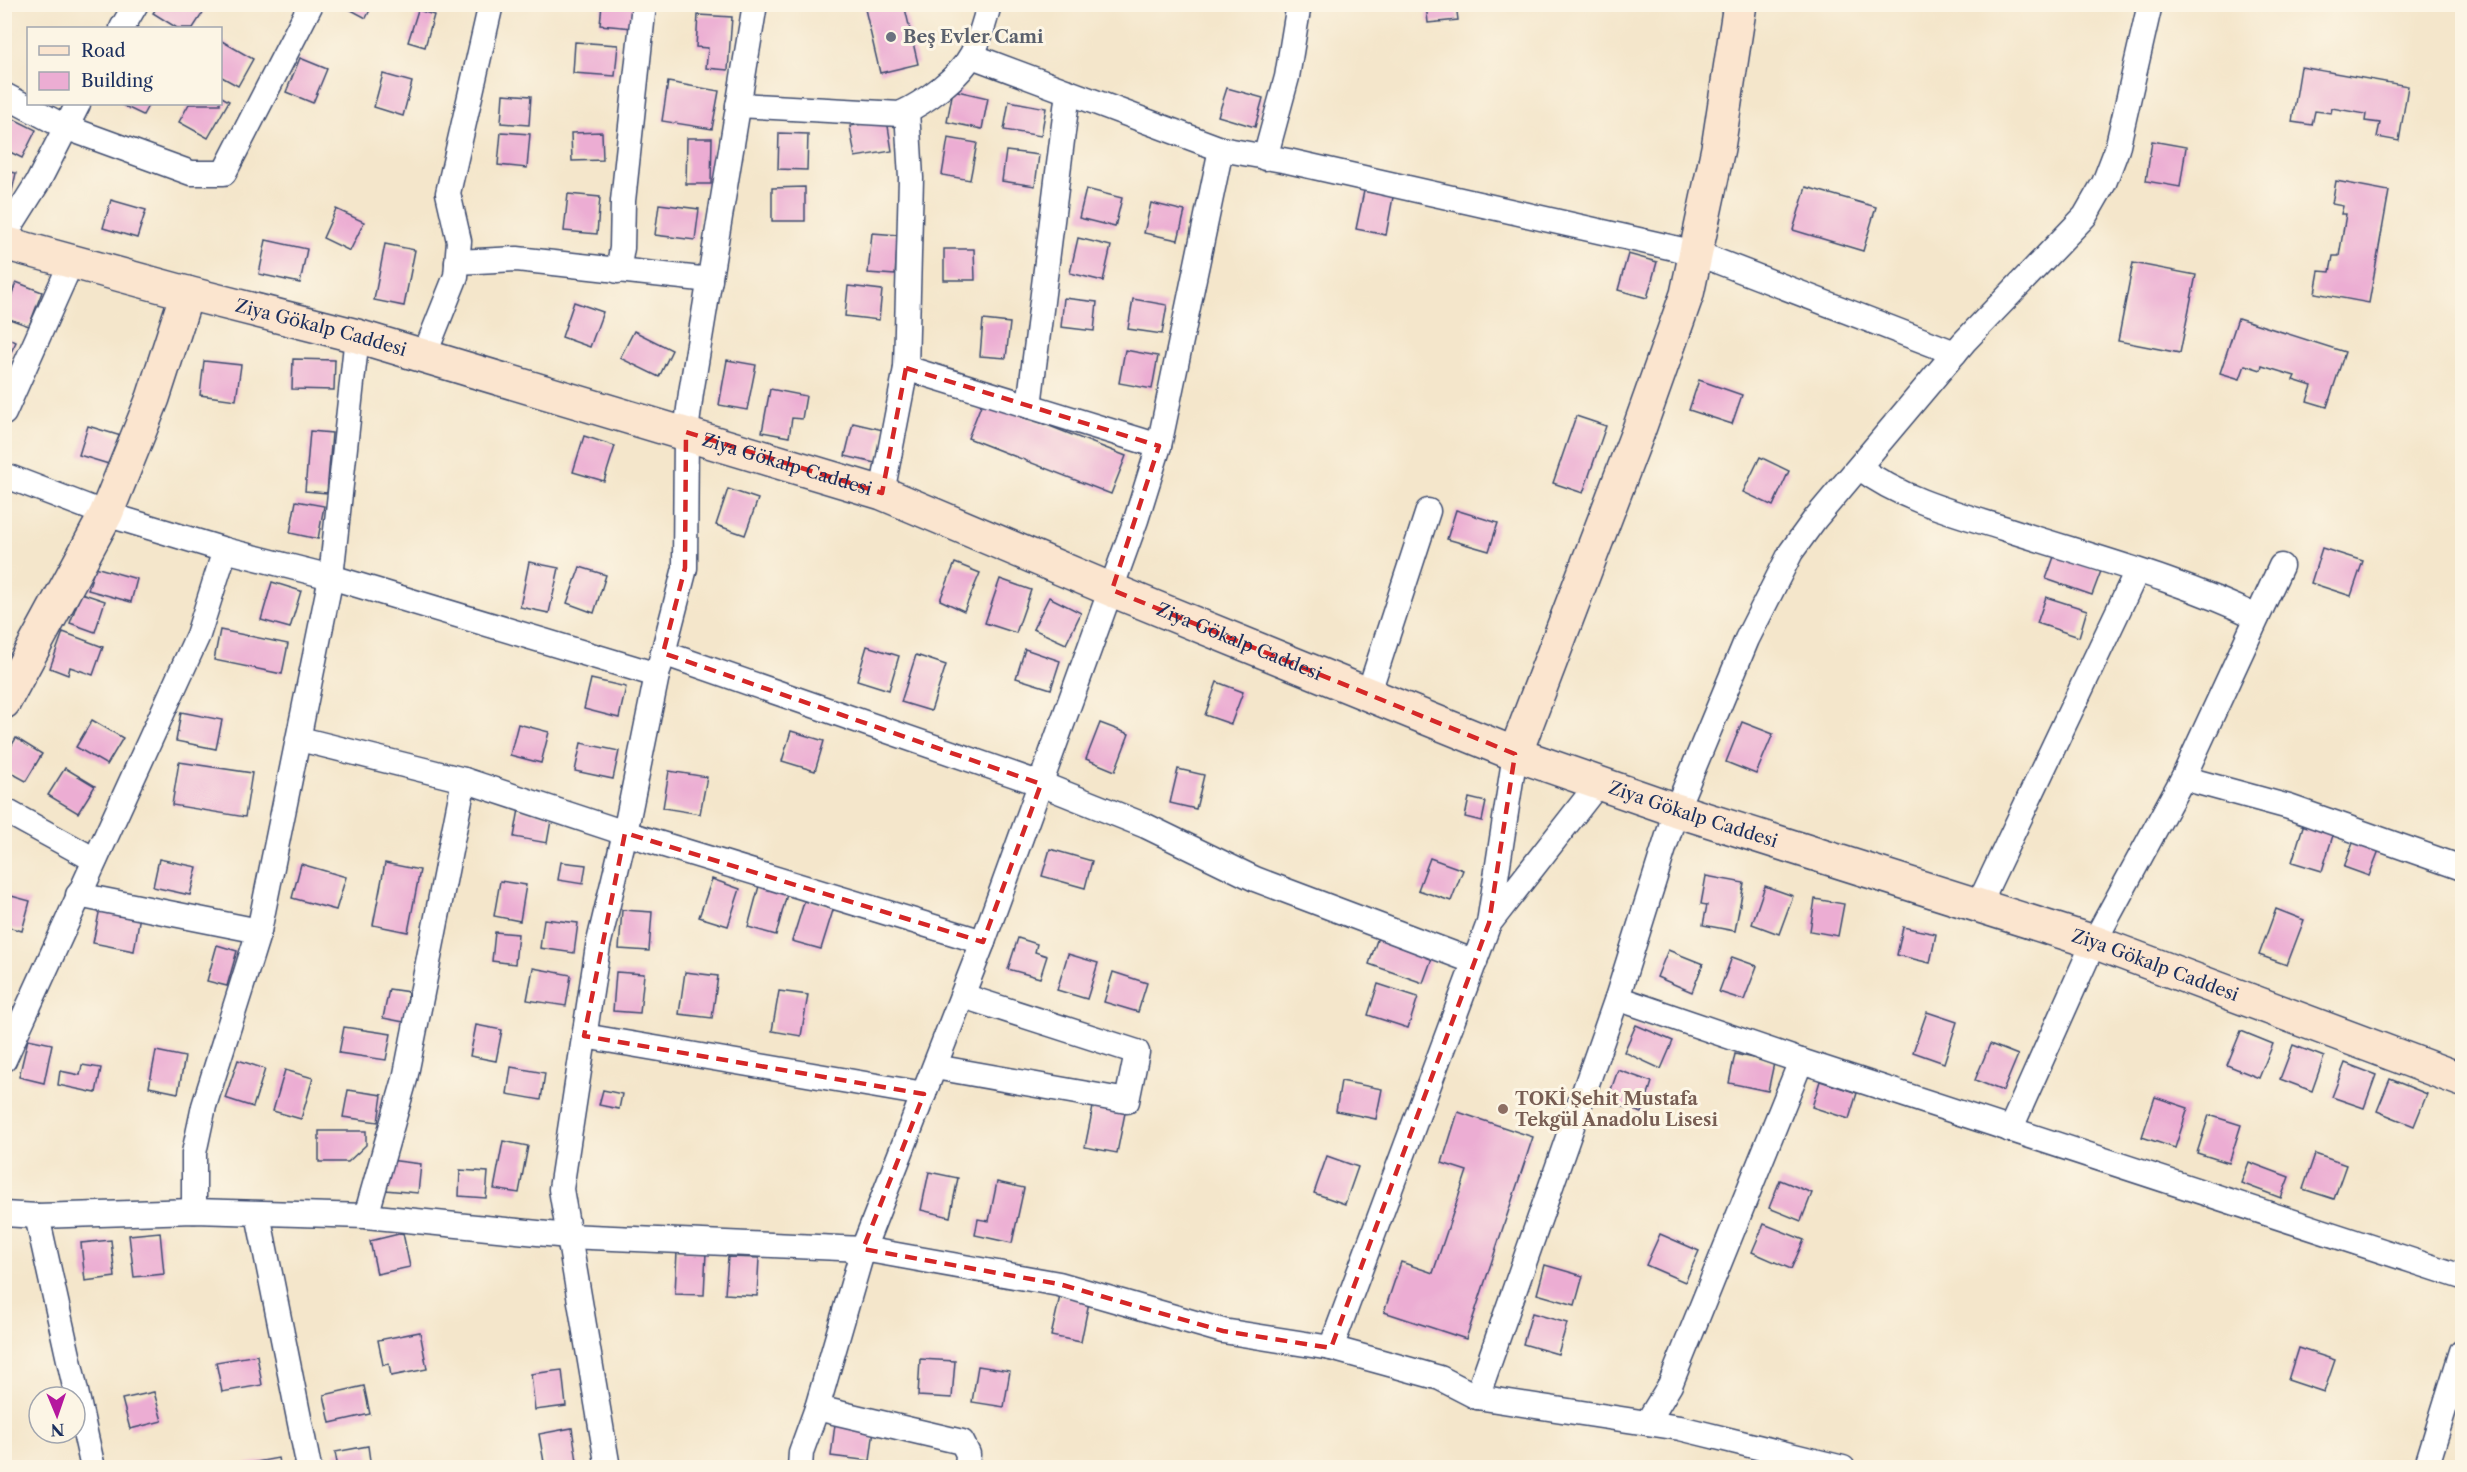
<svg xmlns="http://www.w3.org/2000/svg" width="2467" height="1472" viewBox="0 0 2467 1472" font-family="'Libre Caslon Text',serif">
<rect width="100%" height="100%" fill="#fcf5e5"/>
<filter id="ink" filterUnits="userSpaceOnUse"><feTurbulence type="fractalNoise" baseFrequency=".0167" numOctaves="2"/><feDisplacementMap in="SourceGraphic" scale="12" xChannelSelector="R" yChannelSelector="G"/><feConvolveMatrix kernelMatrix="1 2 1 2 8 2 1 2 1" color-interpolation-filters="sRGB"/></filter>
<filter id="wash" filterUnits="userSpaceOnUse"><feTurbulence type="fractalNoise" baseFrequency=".008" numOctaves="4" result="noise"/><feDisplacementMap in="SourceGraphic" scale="24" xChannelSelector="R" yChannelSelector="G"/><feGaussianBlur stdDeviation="1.35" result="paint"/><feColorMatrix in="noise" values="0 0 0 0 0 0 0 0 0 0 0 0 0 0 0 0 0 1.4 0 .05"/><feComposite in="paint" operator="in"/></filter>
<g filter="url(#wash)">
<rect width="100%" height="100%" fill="#f4e6cb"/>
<g id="blocks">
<!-- building -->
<g fill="#ecadd3">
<path d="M159,4H193L204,11L193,28H177L153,13Z"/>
<path d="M340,4H373L366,18Z"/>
<path d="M602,4H635L633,28L600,25Z"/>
<path d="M887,4H904L918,64L880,73L865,9Z"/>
<path d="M1426,4H1456L1458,20L1428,23Z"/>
<path d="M418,10L434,15L425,47L408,42Z"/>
<path d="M698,15L732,17L728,70L706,68L708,48L696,47Z"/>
<path d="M220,40L253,59L238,86L220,76Z"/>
<path d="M575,42L618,45L615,76L573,73Z"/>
<path d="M300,58L327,69L313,103L286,92Z"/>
<path d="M2301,67L2408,86L2399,141L2377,137L2380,123L2365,121L2366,114L2332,108L2331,113L2315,111L2312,125L2292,122Z"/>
<path d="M383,74L412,82L403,116L374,107Z"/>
<path d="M668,82L719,91L712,129L662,121Z"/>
<path d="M1227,88L1263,98L1255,127L1218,116Z"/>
<path d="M953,90L988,98L982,129L947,122Z"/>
<path d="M503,94L531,96L529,125L501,123Z"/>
<path d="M220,96L229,101L208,138L179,122L189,104H220Z"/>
<path d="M1009,101L1046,108L1041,136L1004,130Z"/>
<path d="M120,104H149L143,115Z"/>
<path d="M4,114L36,130L22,158L4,149Z"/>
<path d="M887,120L892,151L855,157L850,126Z"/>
<path d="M501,132L530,134L527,168L498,165Z"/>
<path d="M602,132L603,160L572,161L571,133Z"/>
<path d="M779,133L808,134L807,170L778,169Z"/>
<path d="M687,138H712L711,184H686Z"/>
<path d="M948,138L977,143L970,180L942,175Z"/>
<path d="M2152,141L2186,147L2180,187L2146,181Z"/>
<path d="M1006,151L1039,155L1035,186L1002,181Z"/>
<path d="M4,171L16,173L10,200L4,199Z"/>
<path d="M2336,181L2389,191L2369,303L2315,293L2319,271L2330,272L2333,256H2339L2346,214H2341L2343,206L2332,204Z"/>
<path d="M805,187V221H772V188Z"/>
<path d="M1806,187L1876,207L1863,251L1793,230Z"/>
<path d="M1086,189L1122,198L1115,227L1079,218Z"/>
<path d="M1364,191L1393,197L1386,235L1356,229Z"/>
<path d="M568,194L600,197L597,234L564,231Z"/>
<path d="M111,200L146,210L137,238L103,228Z"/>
<path d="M1151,203L1185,211L1178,240L1144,233Z"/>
<path d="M659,204L699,209L695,240L655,235Z"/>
<path d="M336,209L364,222L350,251L323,238Z"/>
<path d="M872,233L898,235L895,275L868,273Z"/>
<path d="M1078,238L1111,246L1103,281L1070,273Z"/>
<path d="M266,240L307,249L300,283L259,274Z"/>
<path d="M385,244L415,250L404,306L374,300Z"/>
<path d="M944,249H974L975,280H944Z"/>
<path d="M1628,254L1657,262L1647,298L1618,290Z"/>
<path d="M2133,263L2196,275L2180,353L2118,341Z"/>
<path d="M16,282L42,292L29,326L4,317Z"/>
<path d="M848,286L882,290L879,320L845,316Z"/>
<path d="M1064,298L1097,302L1094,331L1061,327Z"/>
<path d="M1133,299L1167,305L1162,334L1128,329Z"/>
<path d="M574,302L603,312L590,347L562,337Z"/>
<path d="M2238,318L2345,352L2327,407L2307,401L2312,386L2293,380L2295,376L2262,366L2261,370L2245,365L2240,379L2220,373Z"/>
<path d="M983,320L1010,323L1006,358L980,356Z"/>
<path d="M634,331L672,350L659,377L620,358Z"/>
<path d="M4,336L16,342L4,366Z"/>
<path d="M1125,350L1158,356L1152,389L1119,383Z"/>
<path d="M293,359L335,360L334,390L292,389Z"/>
<path d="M727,360L756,365L747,410L719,405Z"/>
<path d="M204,361L241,365L236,400L200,395Z"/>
<path d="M1699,380L1742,395L1732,424L1689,410Z"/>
<path d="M770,389L806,396L802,419L792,418L789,437L762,432Z"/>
<path d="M983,400L1126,456L1111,494L968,438Z"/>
<path d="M1576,416L1606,426L1583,493L1553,483Z"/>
<path d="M853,423L883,430L875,463L845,456Z"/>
<path d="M88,426L121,436L112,465L79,455Z"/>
<path d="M310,431L332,433L327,493L305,491Z"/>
<path d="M584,436L615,446L604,481L573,472Z"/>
<path d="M1760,457L1789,471L1773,506L1743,492Z"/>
<path d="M728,489L758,499L745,535L716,525Z"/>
<path d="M296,501L324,506L318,539L290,533Z"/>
<path d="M1456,510L1498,523L1489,551L1447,539Z"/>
<path d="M2322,548L2363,561L2351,596L2311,583Z"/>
<path d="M2055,554L2101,571L2092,595L2046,579Z"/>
<path d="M529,562L559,568L549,613L520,607Z"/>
<path d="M955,563L980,573L964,611L940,600Z"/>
<path d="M95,567L137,579L131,602L88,590Z"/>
<path d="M580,567L606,575L594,613L567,603Z"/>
<path d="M1000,579L1031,590L1016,633L985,623Z"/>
<path d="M272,582L301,591L290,628L261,620Z"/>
<path d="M81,593L105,601L95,632L70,623Z"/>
<path d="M1049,597L1081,613L1066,644L1033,629Z"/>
<path d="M2046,597L2087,610L2079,637L2037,623Z"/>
<path d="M220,630L288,644L282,674L214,660Z"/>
<path d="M63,632L103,647L93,675L70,667L68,675L50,668Z"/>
<path d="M867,646L899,656L889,690L857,680Z"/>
<path d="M1025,649L1060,661L1051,689L1016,678Z"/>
<path d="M916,655L946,665L931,711L901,702Z"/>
<path d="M591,679L626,687L619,718L584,709Z"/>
<path d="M1217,682L1243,692L1231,724L1205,715Z"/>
<path d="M181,712L222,720L216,749L176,741Z"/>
<path d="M92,720L123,738L107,765L76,747Z"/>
<path d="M1742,722L1773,734L1756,774L1726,762Z"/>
<path d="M1100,723L1129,734L1115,771L1086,759Z"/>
<path d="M518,724L549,732L541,763L510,755Z"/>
<path d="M791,731L824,741L815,771L782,761Z"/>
<path d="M16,738L42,754L26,781L4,769V758Z"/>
<path d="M581,743L619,751L613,779L575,771Z"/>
<path d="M179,762L252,773L245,817L172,805Z"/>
<path d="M65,768L95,786L78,813L48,795Z"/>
<path d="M1178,769L1204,775L1196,809L1170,803Z"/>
<path d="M669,771L707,777L700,814L663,808Z"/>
<path d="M1469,798L1486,802L1482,821L1465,817Z"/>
<path d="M519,809L552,815L547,843L514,837Z"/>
<path d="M2304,823L2334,832L2322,871L2292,862Z"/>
<path d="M2356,835L2381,845L2369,876L2344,867Z"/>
<path d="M1050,849L1092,861L1085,888L1042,876Z"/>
<path d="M1430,858L1463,870L1451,901L1418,890Z"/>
<path d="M159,859L197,867L190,895L153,887Z"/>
<path d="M561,862L586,865L583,884L558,880Z"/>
<path d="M385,863L420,870L408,932L373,925Z"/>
<path d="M301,864L346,877L336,910L292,898Z"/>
<path d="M1706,876L1744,883L1735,931L1703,925L1707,905L1701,904Z"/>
<path d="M712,879L740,889L728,926L699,917Z"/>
<path d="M500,881L526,885L520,921L494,916Z"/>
<path d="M759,886L787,894L776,935L748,927Z"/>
<path d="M1765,886L1793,896L1779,934L1752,924Z"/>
<path d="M4,894L30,901L22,931L4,926Z"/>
<path d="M805,899L834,907L821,949L792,941Z"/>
<path d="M1815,899L1844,904L1838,936L1810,931Z"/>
<path d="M100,908L140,915L134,951L93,943Z"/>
<path d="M2276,909L2304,920L2287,965L2259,955Z"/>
<path d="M622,910L652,912L649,951L619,949Z"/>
<path d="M544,919L578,923L574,953L540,948Z"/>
<path d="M1903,927L1936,934L1930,963L1897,955Z"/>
<path d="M1380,931L1435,950L1423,983L1369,964Z"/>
<path d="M495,932L518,934L515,964L492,961Z"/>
<path d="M1018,938L1037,944L1035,952L1047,956L1040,978L1008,969Z"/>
<path d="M217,945L237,951L227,986L207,981Z"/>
<path d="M1668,950L1703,964L1692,992L1657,977Z"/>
<path d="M1068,954L1098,963L1087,999L1057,990Z"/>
<path d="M1732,957L1757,966L1744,1000L1719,992Z"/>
<path d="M533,968L571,975L566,1006L527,1000Z"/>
<path d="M616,972L644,974L640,1013L613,1011Z"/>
<path d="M685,972L718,976L712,1018L679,1014Z"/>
<path d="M1113,972L1147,983L1138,1012L1104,1002Z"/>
<path d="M1378,984L1418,997L1408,1028L1368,1015Z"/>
<path d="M389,989L409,992L404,1022L383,1018Z"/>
<path d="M779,991L808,995L801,1036L772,1031Z"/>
<path d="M1927,1012L1957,1022L1944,1063L1913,1052Z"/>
<path d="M476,1025L502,1030L496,1061L470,1056Z"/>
<path d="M1636,1025L1673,1041L1661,1069L1624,1052Z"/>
<path d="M344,1027L391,1034L386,1060L339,1053Z"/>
<path d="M2241,1031L2273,1044L2259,1078L2227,1065Z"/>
<path d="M28,1039L52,1044L44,1083L19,1077Z"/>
<path d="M1990,1044L2018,1055L2003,1091L1975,1080Z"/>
<path d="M2293,1045L2324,1057L2312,1091L2280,1079Z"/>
<path d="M156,1051L185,1057L178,1093L149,1087Z"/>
<path d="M1735,1054L1774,1063L1768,1091L1729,1083Z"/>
<path d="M238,1060L265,1069L253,1107L225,1098Z"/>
<path d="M2345,1063L2376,1075L2364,1108L2332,1097Z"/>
<path d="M82,1065L101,1068L96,1093L58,1085L60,1071L80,1075Z"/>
<path d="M511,1067L545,1073L541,1100L507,1094Z"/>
<path d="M285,1070L313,1078L301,1119L273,1111Z"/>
<path d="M1618,1070L1652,1082L1642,1113L1607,1101Z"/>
<path d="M2390,1079L2427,1094L2414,1126L2377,1111Z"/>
<path d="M1341,1081L1382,1089L1376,1119L1336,1111Z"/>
<path d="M1820,1081L1857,1093L1849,1119L1812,1107Z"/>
<path d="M348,1090L382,1095L378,1122L343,1117Z"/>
<path d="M603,1090L622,1094L619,1109L599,1105Z"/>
<path d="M2155,1097L2188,1108L2175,1148L2142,1137Z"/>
<path d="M1093,1107L1125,1113L1117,1153L1085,1147Z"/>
<path d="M1458,1112L1533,1137L1466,1339L1384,1312L1401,1262L1433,1273L1467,1171L1442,1163Z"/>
<path d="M2209,1115L2241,1125L2229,1163L2197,1153Z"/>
<path d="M319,1131H366V1145L348,1162H319Z"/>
<path d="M503,1141L528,1146L519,1193L494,1189Z"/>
<path d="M2315,1154L2346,1165L2334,1199L2303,1189Z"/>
<path d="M1327,1156L1358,1167L1345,1204L1314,1193Z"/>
<path d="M389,1160L421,1164L418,1193L385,1190Z"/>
<path d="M2249,1162L2289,1177L2281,1198L2241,1183Z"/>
<path d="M460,1170L488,1172L486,1198L459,1196Z"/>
<path d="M929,1172L958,1178L950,1217L921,1210Z"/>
<path d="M1780,1180L1812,1193L1801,1221L1769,1208Z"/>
<path d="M997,1182L1024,1188L1012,1243L975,1235L978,1219L989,1221Z"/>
<path d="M1764,1224L1804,1240L1791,1269L1752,1252Z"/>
<path d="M160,1232L164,1274L134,1277L129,1235Z"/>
<path d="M403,1233L410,1267L377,1274L370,1241Z"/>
<path d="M1660,1234L1699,1251L1685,1282L1646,1265Z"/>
<path d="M111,1240L115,1277L85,1281L81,1243Z"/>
<path d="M677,1251L706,1252L704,1295L675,1294Z"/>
<path d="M728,1257L759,1258L757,1296L725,1294Z"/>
<path d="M1545,1265L1583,1276L1575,1305L1537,1294Z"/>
<path d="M1060,1296L1089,1302L1081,1342L1051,1336Z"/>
<path d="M1532,1313L1567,1323L1558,1354L1523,1344Z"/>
<path d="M420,1332L427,1369L391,1376L389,1364L383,1365L378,1340Z"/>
<path d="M2298,1348L2335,1360L2324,1392L2288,1380Z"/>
<path d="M257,1355L262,1385L222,1392L216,1362Z"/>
<path d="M920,1359L955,1361L952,1398L918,1396Z"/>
<path d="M978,1366L1010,1371L1004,1407L972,1402Z"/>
<path d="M562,1370L566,1406L535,1410L531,1374Z"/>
<path d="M364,1386L370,1414L330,1423L324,1395Z"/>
<path d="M154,1392L162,1421L130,1429L122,1399Z"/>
<path d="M835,1424L874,1429L870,1461L831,1456Z"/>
<path d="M572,1428L578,1468H545L539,1434Z"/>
<path d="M368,1446L371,1468H338L335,1452Z"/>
<path d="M278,1458L280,1468H240V1465Z"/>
</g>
</g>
</g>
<g filter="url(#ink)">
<use href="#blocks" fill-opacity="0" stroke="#3c4a6e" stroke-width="1.5"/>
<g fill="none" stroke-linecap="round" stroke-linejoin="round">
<defs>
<g id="street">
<path d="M122,28L136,4"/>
<path d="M972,56L1221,149L1288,161L1696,253L1955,353"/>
<path d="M4,95L65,127L191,173H224L311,4"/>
<path d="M738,105L900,114C924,103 960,77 972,54C980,39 985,21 989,4"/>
<path d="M1265,158L1287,77L1299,4"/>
<path d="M4,236L38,182L78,104"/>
<path d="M457,262L517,259L710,280"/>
<path d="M618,271L622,248L623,201L644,4"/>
<path d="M424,356L456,276L459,241L448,193L491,4"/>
<path d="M906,368L1159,446"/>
<path d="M1029,406L1068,92"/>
<path d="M4,413L71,263"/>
<path d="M1860,468C1901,499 1954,513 2003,528C2088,556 2176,578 2257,617"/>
<path d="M4,475L106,514L225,550L331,577L657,675L663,653L1041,784L1146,826L1255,879L1475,962"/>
<path d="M882,493L906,368L911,178L907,111"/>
<path d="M663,653L685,568L686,432L691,393L755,4"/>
<path d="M1368,695L1428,511"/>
<path d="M300,739L464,780L625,833L983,942"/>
<path d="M2183,778L2289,807L2462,868"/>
<path d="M4,810L95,860"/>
<path d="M78,895L259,931"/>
<path d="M1979,904L2137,571"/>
<path d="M1491,921L1598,784"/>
<path d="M1617,998L1801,1061L2462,1277"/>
<path d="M584,1036L924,1094"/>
<path d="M4,1060L198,635L225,550"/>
<path d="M935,1067L1127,1101L1137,1052L963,996"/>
<path d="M2010,1130L2094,942L2183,778L2281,566"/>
<path d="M194,1211V1153L204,1106L259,931L331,577L357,336"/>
<path d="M4,1214L37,1216L194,1211L366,1216L568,1236L863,1249L1059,1284L1223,1331L1331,1348L1440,1378L1477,1397L1680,1428L1843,1468"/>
<path d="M258,1214L309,1468"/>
<path d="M37,1216L93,1468"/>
<path d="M366,1216L405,1079L464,780"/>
<path d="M1331,1348L1489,923L1515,754"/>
<path d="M1477,1397L1617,998L1676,810L1747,639L1791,552L1815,519L1964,342L2085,216L2104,183L2117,149L2150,4"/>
<path d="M817,1408L962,1442L968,1454L967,1468"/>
<path d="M1647,1423L1670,1385L1801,1061"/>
<path d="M608,1468L561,1189L598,946L625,833L657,675"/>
<path d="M800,1468L801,1452L817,1408L863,1249L983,942L1136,520L1159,446L1221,149"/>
<path d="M2426,1468L2462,1351"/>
</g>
<g id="secondary">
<path id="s1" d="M4,243L187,293L357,336L882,493L1112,590L1515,754L1676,810L2094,942L2462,1080"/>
<path d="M4,702L106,514L153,398L187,293"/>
<path d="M1515,754L1638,432L1687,294L1718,148L1740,4"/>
</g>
</defs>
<!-- street casing -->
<use href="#street" stroke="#3c4a6e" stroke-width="27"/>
<!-- secondary casing -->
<use href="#secondary" stroke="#3c4a6e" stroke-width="36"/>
<!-- street -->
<use href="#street" stroke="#fff" stroke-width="24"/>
<!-- secondary -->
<use href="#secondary" stroke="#fbe5cf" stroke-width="33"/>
</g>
</g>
<!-- marked area -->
<path fill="none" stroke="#d62828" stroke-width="4.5" stroke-dasharray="12 8" stroke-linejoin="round" d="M906,368L1159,446L1112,590L1515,754L1489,923L1331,1348L1223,1331L1059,1284L863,1249L924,1094L584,1036L625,833L983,942L1041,784L663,653L685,568L686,432L882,493Z"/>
<!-- markers -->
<circle fill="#6b7280" stroke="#fcf5e5" stroke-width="2" cx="891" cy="37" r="6"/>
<circle fill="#8d6e63" stroke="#fcf5e5" stroke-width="2" cx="1503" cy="1109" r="6"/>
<g text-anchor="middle" stroke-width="6" stroke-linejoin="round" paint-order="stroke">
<!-- worship labels -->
<g font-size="18" font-weight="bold" fill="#5b616d" stroke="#fcf5e5" text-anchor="start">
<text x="903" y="43">Beş Evler Cami</text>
</g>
<!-- street labels -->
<g font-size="18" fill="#1b2f5e" stroke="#fcf5e5">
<text dy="6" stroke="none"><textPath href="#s1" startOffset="328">Ziya Gökalp Caddesi</textPath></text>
<text dy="6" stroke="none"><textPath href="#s1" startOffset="814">Ziya Gökalp Caddesi</textPath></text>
<text dy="6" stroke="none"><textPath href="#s1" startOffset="1300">Ziya Gökalp Caddesi</textPath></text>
<text dy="6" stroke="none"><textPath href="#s1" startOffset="1786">Ziya Gökalp Caddesi</textPath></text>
<text dy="6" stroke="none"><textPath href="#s1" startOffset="2272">Ziya Gökalp Caddesi</textPath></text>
</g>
<!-- education labels -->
<g font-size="18" font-weight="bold" fill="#785e54" stroke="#fcf5e5" text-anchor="start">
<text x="1515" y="1105">TOKİ Şehit Mustafa<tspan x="1515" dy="21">Tekgül Anadolu Lisesi</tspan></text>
</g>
</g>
<!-- margin -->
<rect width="2467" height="1472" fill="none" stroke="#fcf5e5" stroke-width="24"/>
<!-- legend -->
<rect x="27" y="27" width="195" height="78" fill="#fcf5e5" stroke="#a2a6af" stroke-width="1.5"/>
<rect x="39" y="46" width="30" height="9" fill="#fbe5cf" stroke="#a2a6af" stroke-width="1.5"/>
<text x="81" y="57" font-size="18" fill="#1b2f5e">Road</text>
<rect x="39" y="72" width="30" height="18" fill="#ecadd3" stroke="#a2a6af" stroke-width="1.5"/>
<text x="81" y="87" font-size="18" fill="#1b2f5e">Building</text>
<!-- north arrow -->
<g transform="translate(57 1415) rotate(178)"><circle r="28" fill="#fcf5e5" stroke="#a2a6af" stroke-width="1.5"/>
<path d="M0-4.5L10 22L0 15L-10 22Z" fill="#b5179e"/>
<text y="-9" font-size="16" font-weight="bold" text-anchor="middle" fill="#1b2f5e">N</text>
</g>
</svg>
